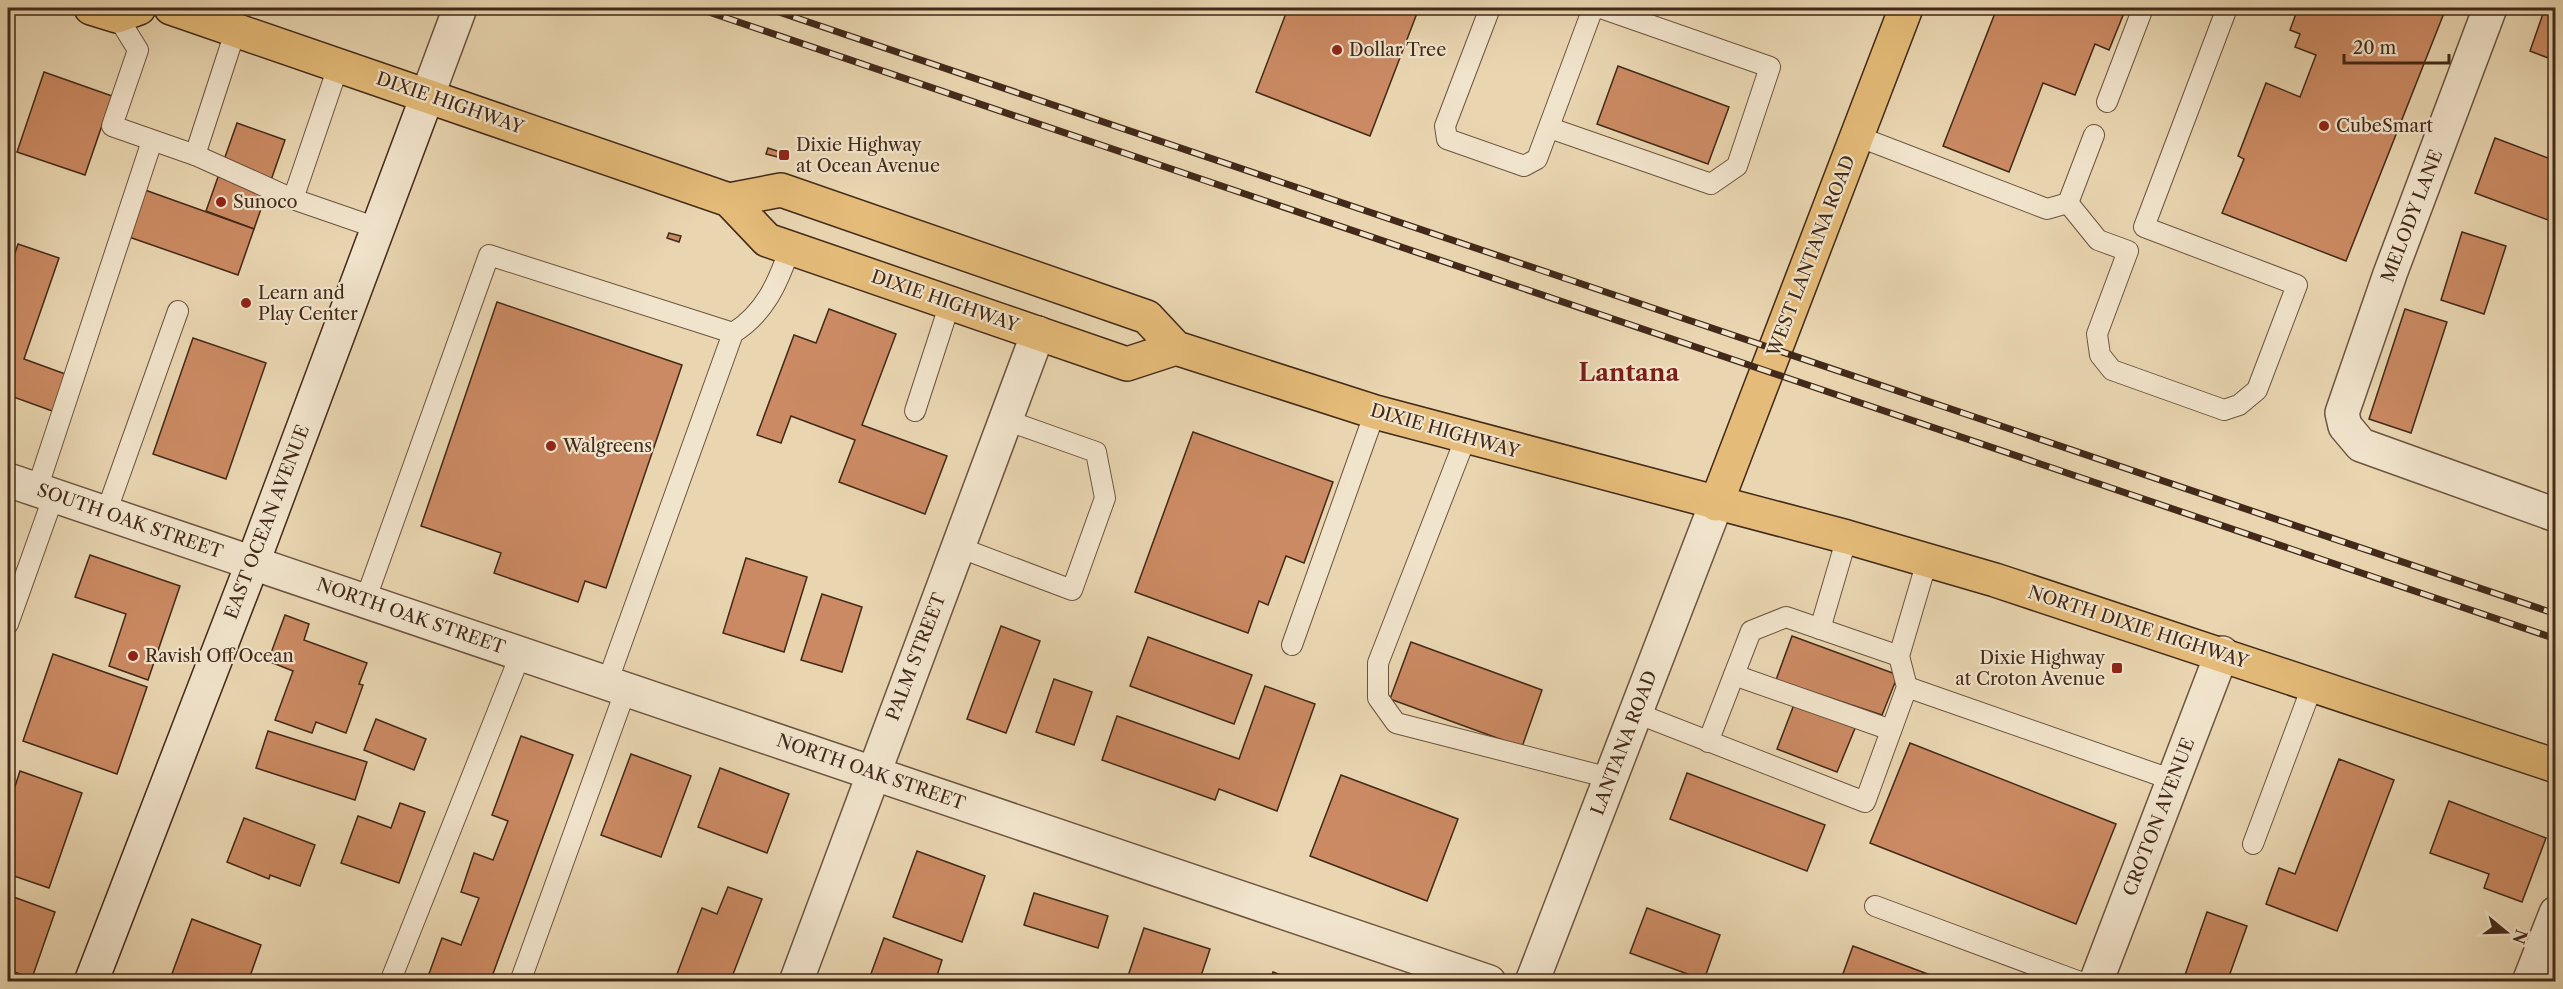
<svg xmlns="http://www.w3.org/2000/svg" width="2563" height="989" viewBox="0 0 2563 989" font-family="'Libre Caslon Text',serif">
<rect width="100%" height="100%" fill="#e9d6b1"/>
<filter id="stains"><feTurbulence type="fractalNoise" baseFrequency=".00333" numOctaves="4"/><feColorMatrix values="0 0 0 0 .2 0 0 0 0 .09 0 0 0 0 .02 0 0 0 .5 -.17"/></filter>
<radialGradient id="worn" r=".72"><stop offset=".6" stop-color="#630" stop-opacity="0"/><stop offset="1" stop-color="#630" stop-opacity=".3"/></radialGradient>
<!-- building -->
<g fill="#cb8a63" stroke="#422919" stroke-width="1.5">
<path d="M1288,8H1419L1370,136L1256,92Z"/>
<path d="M1997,8H2126L2109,50L2095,44L2075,95L2043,83L2009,172L1943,146Z"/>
<path d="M2298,8H2446L2346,261L2222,213L2244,159L2238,156L2266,83L2300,97L2316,55L2295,47L2300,34L2290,30Z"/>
<path d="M2545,8H2556V61L2530,51Z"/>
<path d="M1618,66L1729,107L1708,164L1597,124Z"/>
<path d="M44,72L112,96L85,175L17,152Z"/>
<path d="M237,123L285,140L254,229L206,211Z"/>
<path d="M2495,138L2556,161V223L2475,193Z"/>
<path d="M768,148L780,152L778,157L766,154Z"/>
<path d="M145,190L254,229L238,275L129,237Z"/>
<path d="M2462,232L2506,246L2484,314L2441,300Z"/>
<path d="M669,233L681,236L679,242L667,238Z"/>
<path d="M18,244L59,258L24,359L68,375L55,412L8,395V274Z"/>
<path d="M497,302L682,365L606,588L585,581L578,602L494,573L501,553L421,526Z"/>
<path d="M829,309L896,334L862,425L947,456L925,514L839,482L855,440L791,416L781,443L757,435L794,335L816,343Z"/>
<path d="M2405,309L2447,322L2411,433L2369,419Z"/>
<path d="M193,338L266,363L226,479L153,454Z"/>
<path d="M1193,432L1333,482L1304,563L1286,556L1268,605L1259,601L1248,633L1135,592Z"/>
<path d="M90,555L180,586L148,680L109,666L126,614L75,597Z"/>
<path d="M746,558L807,577L784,652L723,633Z"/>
<path d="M822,594L862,607L842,672L801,660Z"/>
<path d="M285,615L309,624L304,640L367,663L359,684L363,685L346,733L316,722L312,733L275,720L293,671L268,661Z"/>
<path d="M1001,626L1040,641L1006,733L967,719Z"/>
<path d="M1792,636L1898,675L1882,715L1776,680Z"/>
<path d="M1148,637L1252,675L1234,724L1130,686Z"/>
<path d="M1411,642L1542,690L1522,747L1390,699Z"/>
<path d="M53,654L147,687L117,774L23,741Z"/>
<path d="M2085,655L2098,659L2096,665L2083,661Z"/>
<path d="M1054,679L1092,692L1074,745L1036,732Z"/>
<path d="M1265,686L1315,704L1277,811L1219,789L1215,800L1102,760L1117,716L1239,759Z"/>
<path d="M1795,702L1856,726L1837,772L1777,749Z"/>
<path d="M376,719L426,739L414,770L364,750Z"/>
<path d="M268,731L367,762L355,800L256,768Z"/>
<path d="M521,736L573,755L490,982H426L442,938L461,945L479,898L461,892L474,853L493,860L508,821L492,815Z"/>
<path d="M1910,743L2116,824L2076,924L1870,843Z"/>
<path d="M631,754L691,776L661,857L601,835Z"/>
<path d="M2339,759L2394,780L2337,931L2266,904L2279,868L2295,874Z"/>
<path d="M720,768L789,794L767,853L698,827Z"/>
<path d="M20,771L82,793L49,888L8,874V808Z"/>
<path d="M1687,773L1825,825L1807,871L1670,819Z"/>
<path d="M1341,775L1458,819L1427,901L1310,856Z"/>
<path d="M2449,801L2546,838L2522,902L2484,888L2489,874L2430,853Z"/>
<path d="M400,803L425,812L399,883L341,863L358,816L391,828Z"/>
<path d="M244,818L315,845L300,886L270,875L269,879L227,862Z"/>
<path d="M917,851L985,876L962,942L893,917Z"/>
<path d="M728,887L762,899L730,982H674L702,908L717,914Z"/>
<path d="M1034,893L1108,916L1098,948L1024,925Z"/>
<path d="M8,895L55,912L32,978L8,970Z"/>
<path d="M1647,908L1720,935L1704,980L1630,953Z"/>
<path d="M2207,912L2247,926L2227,982H2203L2185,975Z"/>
<path d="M192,919L261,945L248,982H169Z"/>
<path d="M1144,928L1210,949L1199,982H1164L1153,978L1152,982H1126Z"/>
<path d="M884,938L942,960L935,982H868Z"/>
<path d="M1853,946L1949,982H1840Z"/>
<path d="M1273,972L1299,982H1270Z"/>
</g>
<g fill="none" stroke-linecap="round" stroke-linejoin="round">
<defs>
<g id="service">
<path d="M1490,8L1445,126L1447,139L1524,166L1537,159L1593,8"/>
<path d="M117,16L138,50L112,126L195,155L236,29"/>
<path d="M339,64L293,199L377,228"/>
<path d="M2107,102L2143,8"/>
<path d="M1550,128L1711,184L1737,166L1770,67L1601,8"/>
<path d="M1857,136L2047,209L2068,203L2094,135"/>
<path d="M195,155L293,199"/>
<path d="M2068,203L2098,240L2128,251L2097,334L2100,355L2112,370L2224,410L2239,405L2257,390L2297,285L2144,227L2227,8"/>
<path d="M915,411L950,303"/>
<path d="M1466,437L1378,663V698L1396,723L1610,778"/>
<path d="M37,489L152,141"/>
<path d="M106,513L178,311"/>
<path d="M958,547L1072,590L1105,498L1096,452L1006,420"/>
<path d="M365,601L489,255L733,333"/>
<path d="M8,624L54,495"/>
<path d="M1820,629L1847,537"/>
<path d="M1292,645L1375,412"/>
<path d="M1734,675L1891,730"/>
<path d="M607,683L733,333C765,313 778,283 790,248"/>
<path d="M1907,687L2173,780"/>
<path d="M1636,713L1865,802L1907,687L1899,656L1927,561"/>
<path d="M1708,742L1751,631L1786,617L1899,656"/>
<path d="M2253,844L2313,684"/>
<path d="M1875,906L2080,982"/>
<path d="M390,982L521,653"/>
<path d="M520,982L626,689"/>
</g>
<g id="minor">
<path d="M2490,8L2390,274L2342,413L2345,426L2361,445L2556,515"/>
<path d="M8,480L1489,982"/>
<path d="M796,982L1038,333"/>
<path d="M1532,982L1716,504"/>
<path d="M2096,982L2222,653"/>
<path d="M2529,982L2556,913"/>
</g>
<path id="tertiary" d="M428,94L460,8"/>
<path id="secondary" d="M91,982L253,562L428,94"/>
<g id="primary">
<path d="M91,8L117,16L139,8"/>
<path d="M171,8L729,200L767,240L1127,364L1176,348"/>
<path d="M729,200L781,190L1147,317L1176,348L1375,412L1847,537L1995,580L2556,766"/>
<path d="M1716,504L1906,8"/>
</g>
</defs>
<!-- service casing -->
<use href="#service" stroke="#6c543f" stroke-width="22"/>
<!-- minor casing -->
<use href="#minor" stroke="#6c543f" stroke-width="36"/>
<!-- tertiary casing -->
<use href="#tertiary" stroke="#6c543f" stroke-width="36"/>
<!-- secondary casing -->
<use href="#secondary" stroke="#422919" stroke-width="36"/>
<!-- primary casing -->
<use href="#primary" stroke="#422919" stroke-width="36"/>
<!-- service -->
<use href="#service" stroke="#f1e4cc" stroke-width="20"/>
<!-- minor -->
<use href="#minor" stroke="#f1e4cc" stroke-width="33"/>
<!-- tertiary -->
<use href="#tertiary" stroke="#f1e4cc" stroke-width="33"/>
<!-- secondary -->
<use href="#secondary" stroke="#f1e4cc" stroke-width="33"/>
<!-- primary -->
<use href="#primary" stroke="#e4bb78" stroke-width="33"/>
<defs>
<g id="rail">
<path d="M697,8L2556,639"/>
<path d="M767,8L2556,614"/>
</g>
</defs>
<!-- rail casing -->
<use href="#rail" stroke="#422919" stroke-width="7"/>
<!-- rail -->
<use href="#rail" stroke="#f1e4cc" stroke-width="4.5" stroke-dasharray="14" stroke-linecap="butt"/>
</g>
<!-- markers -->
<g fill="#8f2418" stroke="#f1e4cc" stroke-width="2">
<circle cx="1337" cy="50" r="6"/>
<circle cx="2324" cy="126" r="6"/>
<rect x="778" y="149" width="12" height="12" rx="3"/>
<circle cx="221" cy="202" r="6"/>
<circle cx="246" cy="303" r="6"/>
<circle cx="551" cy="446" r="6"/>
<circle cx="133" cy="656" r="6"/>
<rect x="2111" y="662" width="12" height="12" rx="3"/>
</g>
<g text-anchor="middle" stroke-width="4.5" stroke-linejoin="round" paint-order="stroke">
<!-- poi labels -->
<g font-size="18" fill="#422919" stroke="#f1e4cc" text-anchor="start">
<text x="1349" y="56">Dollar Tree</text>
<text x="2336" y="132">CubeSmart</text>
<text x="796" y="151">Dixie Highway<tspan x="796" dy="21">at Ocean Avenue</tspan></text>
<text x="233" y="208">Sunoco</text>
<text x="258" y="299">Learn and<tspan x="258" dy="21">Play Center</tspan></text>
<text x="563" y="452">Walgreens</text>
<text x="145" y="662">Ravish Off Ocean</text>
<text x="2105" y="664" text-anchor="end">Dixie Highway<tspan x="2105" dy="21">at Croton Avenue</tspan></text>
</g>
<!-- street labels -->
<g font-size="18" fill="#422919" stroke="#f1e4cc">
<text transform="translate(450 103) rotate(19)" y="6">DIXIE HIGHWAY</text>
<text transform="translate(2412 216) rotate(-69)" y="6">MELODY LANE</text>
<text transform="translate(1811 256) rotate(-69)" y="6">WEST LANTANA ROAD</text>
<text transform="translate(945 301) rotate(19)" y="6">DIXIE HIGHWAY</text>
<text transform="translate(1445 431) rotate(16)" y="6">DIXIE HIGHWAY</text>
<text transform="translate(130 521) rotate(19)" y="6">SOUTH OAK STREET</text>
<text transform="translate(267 522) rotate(-69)" y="6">EAST OCEAN AVENUE</text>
<text transform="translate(411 616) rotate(19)" y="6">NORTH OAK STREET</text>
<text transform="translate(2138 627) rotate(18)" y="6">NORTH DIXIE HIGHWAY</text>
<text transform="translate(916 657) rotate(-69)" y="6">PALM STREET</text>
<text transform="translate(1624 743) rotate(-69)" y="6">LANTANA ROAD</text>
<text transform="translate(871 772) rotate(19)" y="6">NORTH OAK STREET</text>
<text transform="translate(2159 817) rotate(-69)" y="6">CROTON AVENUE</text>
</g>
<!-- district labels -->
<g font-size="24" font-weight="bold" fill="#7a1f14" stroke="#f1e4cc">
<text x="1629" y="381">Lantana</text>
</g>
</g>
<!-- margin -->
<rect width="2563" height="989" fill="none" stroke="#e9d6b1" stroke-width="30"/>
<rect x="9" y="9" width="2545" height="971" fill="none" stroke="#422919" stroke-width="3"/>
<rect x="15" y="15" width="2533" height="959" fill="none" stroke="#422919" stroke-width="1.5"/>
<!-- north arrow -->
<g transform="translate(2506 932) rotate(109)" stroke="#f1e4cc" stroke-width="4.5" paint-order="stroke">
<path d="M0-4.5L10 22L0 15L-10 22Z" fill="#422919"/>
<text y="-9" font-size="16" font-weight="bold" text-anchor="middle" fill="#422919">N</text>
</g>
<!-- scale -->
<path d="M2344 54v9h105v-9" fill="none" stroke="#422919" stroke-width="3"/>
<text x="2353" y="54" font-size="18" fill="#422919" stroke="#f1e4cc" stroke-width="4.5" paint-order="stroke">20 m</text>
<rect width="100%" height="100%" filter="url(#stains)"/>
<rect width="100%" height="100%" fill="url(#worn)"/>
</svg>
